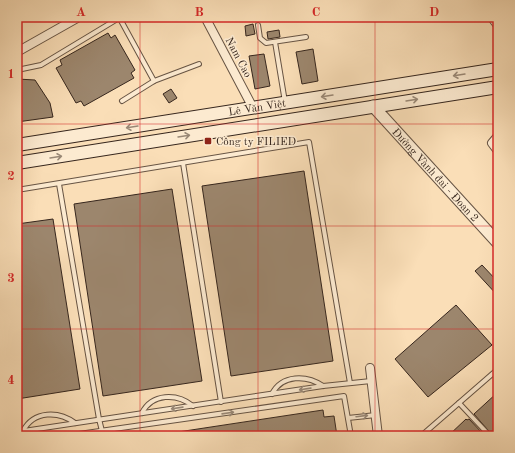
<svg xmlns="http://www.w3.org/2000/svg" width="515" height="453" viewBox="0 0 515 453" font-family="'Old Standard TT',serif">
<rect width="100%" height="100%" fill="#fadeb7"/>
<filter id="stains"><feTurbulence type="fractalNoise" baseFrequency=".005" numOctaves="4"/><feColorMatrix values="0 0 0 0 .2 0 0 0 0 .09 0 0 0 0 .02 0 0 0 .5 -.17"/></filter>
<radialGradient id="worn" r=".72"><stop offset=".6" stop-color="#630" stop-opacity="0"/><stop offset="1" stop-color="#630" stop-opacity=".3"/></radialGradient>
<!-- building -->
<g fill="#9c866d" stroke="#36261d">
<path d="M253,24L255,34L246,36L245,26Z"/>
<path d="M279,30L280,37L268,39L267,32Z"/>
<path d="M108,33L111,38L115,35L135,70L131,73L134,78L84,106L81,101L76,103L56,68L62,65L60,60Z"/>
<path d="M313,49L318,81L302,84L296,52Z"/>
<path d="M264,54L270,86L255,89L249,56Z"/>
<path d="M17,79L35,80L50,103L53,117L17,122Z"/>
<path d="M171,89L177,98L169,103L163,94Z"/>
<path d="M304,171L333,361L231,376L202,186Z"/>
<path d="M172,189L202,381L103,396L74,204Z"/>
<path d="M53,219L80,389L17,399V224Z"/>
<path d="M482,265L498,282V296L475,271Z"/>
<path d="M456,305L492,345L428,397L395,359Z"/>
<path d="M498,392V436H493L474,414Z"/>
<path d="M323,410L324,417L334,416L337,436H179L178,432Z"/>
<path d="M466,419L467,420L469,419L485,436H448Z"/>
</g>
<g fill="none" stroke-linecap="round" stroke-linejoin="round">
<defs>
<g id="service">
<path d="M119,17L154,81"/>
<path d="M489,17L498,29"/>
<path d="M258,25L260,38L266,43L306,37"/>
<path d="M275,42L285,102"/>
<path d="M17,72L22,69L41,65L119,18"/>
<path d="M122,101L154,81L199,64"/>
<path d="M183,163L221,402"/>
<path d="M59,184L99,419L102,431L105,436"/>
<path d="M17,190L309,142L350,383"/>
<path d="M272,394C282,374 307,375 323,386"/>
<path d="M459,403L490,436"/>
<path d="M142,413C152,393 177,393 193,406"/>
<path d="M348,418L376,415"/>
<path d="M23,431C34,410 59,411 75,423"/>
<path d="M17,432L323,386L371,381"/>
<path d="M65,436L344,396L351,436"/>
<path d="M421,436L498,369"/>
</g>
<g id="minor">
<path d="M205,17L253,108"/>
<path d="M17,52L79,17"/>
<path d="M498,136L492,143L498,151"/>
<path d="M370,368L378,436"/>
</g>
<g id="tertiary">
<path id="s1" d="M373,106L498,243"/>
</g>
<g id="secondary">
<path id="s2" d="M17,145L498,69"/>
<path d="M17,163L498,87"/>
</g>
</defs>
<!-- service casing -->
<use href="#service" stroke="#675444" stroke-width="6"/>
<!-- minor casing -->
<use href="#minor" stroke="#675444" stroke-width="10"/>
<!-- tertiary casing -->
<use href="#tertiary" stroke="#675444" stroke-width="13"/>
<!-- secondary casing -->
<use href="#secondary" stroke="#36261d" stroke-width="14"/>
<!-- service -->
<use href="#service" stroke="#fcead0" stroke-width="4"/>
<!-- minor -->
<use href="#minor" stroke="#fcead0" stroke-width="8"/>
<!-- tertiary -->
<use href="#tertiary" stroke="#fcead0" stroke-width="11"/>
<!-- secondary -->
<use href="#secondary" stroke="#fcead0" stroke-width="12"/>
</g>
<!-- one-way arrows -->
<defs><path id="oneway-shaft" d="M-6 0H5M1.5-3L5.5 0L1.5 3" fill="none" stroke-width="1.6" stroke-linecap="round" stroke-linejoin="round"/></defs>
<g stroke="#998876">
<use href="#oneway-shaft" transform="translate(459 75) rotate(171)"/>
<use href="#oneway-shaft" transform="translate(327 96) rotate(171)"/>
<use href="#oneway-shaft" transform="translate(412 100) rotate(-9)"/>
<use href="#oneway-shaft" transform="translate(132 127) rotate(171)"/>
<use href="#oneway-shaft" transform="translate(184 136) rotate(-9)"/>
<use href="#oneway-shaft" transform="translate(56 157) rotate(-9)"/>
<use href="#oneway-shaft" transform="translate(305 389) rotate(172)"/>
<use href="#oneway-shaft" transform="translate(177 408) rotate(172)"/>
<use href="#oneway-shaft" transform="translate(228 413) rotate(-8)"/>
<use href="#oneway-shaft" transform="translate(362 416) rotate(-7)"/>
</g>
<!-- grid -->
<path fill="none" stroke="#d62828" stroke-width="1" stroke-opacity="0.55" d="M140,17V436M258,17V436M375,17V436M17,124H498M17,226H498M17,329H498"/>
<!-- markers -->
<rect fill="#8f2418" stroke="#fcead0" stroke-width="1.5" x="204" y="137" width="8" height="8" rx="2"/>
<g text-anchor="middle" stroke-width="3" stroke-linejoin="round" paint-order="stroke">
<!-- street labels -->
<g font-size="11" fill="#36261d" stroke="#fcead0">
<text transform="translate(239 57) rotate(62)" y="4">Nam Cao</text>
<text dy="4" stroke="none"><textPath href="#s2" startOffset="243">Lê Văn Việt</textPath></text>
<text dy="4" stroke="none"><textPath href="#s1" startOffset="93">Đường Vành đai - Đoạn 2</textPath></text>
</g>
<!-- poi labels -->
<g font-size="11" fill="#36261d" stroke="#fcead0" text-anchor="start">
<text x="216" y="145">Công ty FILIED</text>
</g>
</g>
<!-- margin -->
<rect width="515" height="453" fill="none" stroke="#fadeb7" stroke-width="44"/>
<rect x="22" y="22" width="471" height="409" fill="none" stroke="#d62828" stroke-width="1.5"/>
<g font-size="13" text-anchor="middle" font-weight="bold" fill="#d62828">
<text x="81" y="16">A</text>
<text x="199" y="16">B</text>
<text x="316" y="16">C</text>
<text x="434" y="16">D</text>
<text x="11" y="78">1</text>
<text x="11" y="180">2</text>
<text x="11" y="282">3</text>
<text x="11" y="384">4</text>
</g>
<rect width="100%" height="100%" filter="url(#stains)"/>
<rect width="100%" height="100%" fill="url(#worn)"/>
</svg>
